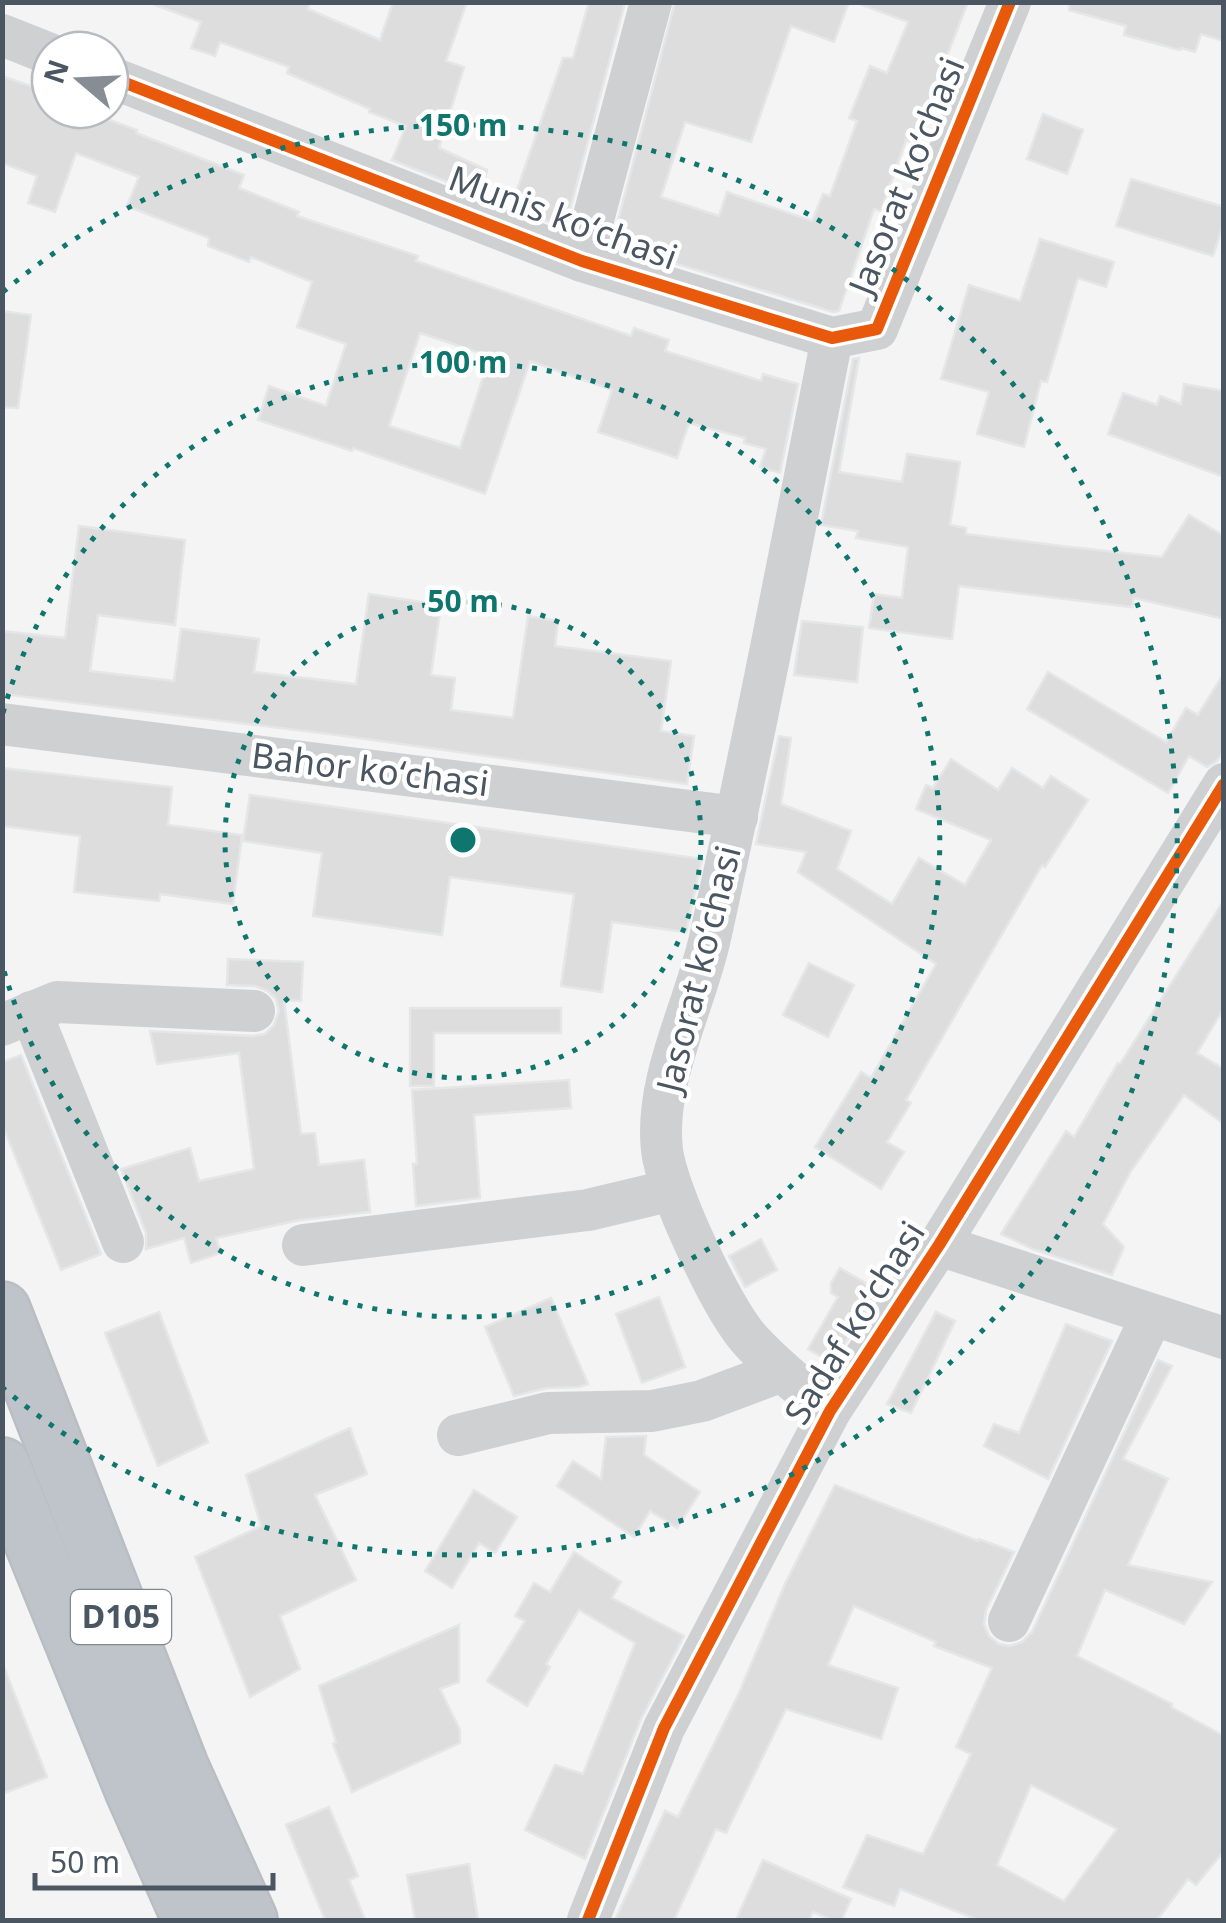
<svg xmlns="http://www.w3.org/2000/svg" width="1226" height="1923" viewBox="0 0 1226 1923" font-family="'Noto Sans',sans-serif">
<rect width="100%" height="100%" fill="#f4f4f4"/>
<!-- building -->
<g fill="#ddddde" stroke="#e5e6e7" stroke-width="2.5" fill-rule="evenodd">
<path d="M156,2H310L308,9L380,40L393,2H467L446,61L464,67L439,148L487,170L481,195L392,160L406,126L369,112L370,109L287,73L289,67L220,42L215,56L191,48L201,22L155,5Z"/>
<path d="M589,2H625L565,228L511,207L563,58H573Z"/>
<path d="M675,2H849L834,42L791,26L751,142L685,122L661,197L719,216L727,192L812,221L823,194L830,196L857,121L849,118L870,66L887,73L908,22L862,5V2H968L913,143L906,140L881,211L874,209L839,311L833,312L612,244Z"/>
<path d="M1070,2H1224V41L1201,34L1195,52L1181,48L1180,50L1124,35L1126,26L1069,10Z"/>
<path d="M2,76L50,93V110H82L137,130L136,133L244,175L239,188L299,212L297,216L418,256L416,261L631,336L634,328L669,340L665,351L761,381L763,374L798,384L780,473L760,467L766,449L744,443L745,438L689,423L677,458L598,432L612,390L530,361L485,494L353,448L352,451L258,420L269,386L326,406L346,344L297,327L312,282L251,257L249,262L208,246L209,238L127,206L139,177L76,153L55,212L28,203L37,176L2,163ZM420,333L490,356L460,448L389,426Z"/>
<path d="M1043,114L1083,130L1067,174L1027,159Z"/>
<path d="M1131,179L1224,207V222L1213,256L1116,226Z"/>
<path d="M1040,239L1114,262L1106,287L1078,278L1047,382L1041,381L1024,447L977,434L989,392L941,379L969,285L1020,301Z"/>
<path d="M2,311L31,315L18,408L2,407Z"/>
<path d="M859,358L839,472L902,482L907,454L960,462L950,525L966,528V534L1061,546L1162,557L1189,515L1224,536V619L1134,598L1132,607L959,586L952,639L869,628L874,594L902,598L908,547L856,538L858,531L821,525L853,359Z"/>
<path d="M1184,384L1224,391V477L1108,434L1123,393L1157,405L1160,396L1181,404Z"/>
<path d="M79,526L185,540L175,625L98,615L90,671L174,681L181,629L259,639L254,672L356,684L369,594L441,605L431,675L455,678L451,710L513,718L528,616L558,621L555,646L671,661L661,731L694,736L687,784L337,735L2,694V631L65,638Z"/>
<path d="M802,621L863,627L857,682L794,675Z"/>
<path d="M1048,672L1166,742L1186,708L1198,715L1224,673V750L1217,761L1207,767L1189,756L1168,793L1027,709Z"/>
<path d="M779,736L791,738L781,804L851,831L837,869L892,904L919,858L965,885L991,840L916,809L926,785L933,788L951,759L998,790L1012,768L1043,788L1051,776L1088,800L1045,867L1042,865L906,1100L911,1103L887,1142L904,1152L881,1189L815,1147L861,1072L871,1078L936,964L798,872L806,852L756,844Z"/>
<path d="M2,768L172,787L168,825L242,835L233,904L160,894L159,901L74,892L80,836L2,826Z"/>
<path d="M250,795L702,859L686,932L612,922L602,992L561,986L574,894L450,877L442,935L313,916L322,853L243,841Z"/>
<path d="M1224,900V1008L1197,1053L1224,1069V1124L1184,1095L1131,1171L1103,1224L1124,1247L1112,1275L1033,1249L1001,1234L1066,1131L1074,1137L1118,1063L1120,1064Z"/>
<path d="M228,959L303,962L301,1001L284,1000L301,1134L315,1133L319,1165L364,1160L370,1212L300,1220L216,1238L221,1253L191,1263L184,1238L146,1249V1233L121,1169L190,1148L199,1181L254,1169L239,1053L157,1064L150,1031L253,1036L265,1034L274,1025L279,1011L276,999L268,991L255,986L227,985Z"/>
<path d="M809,963L854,985L828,1037L783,1015Z"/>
<path d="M410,1008H561V1033H434V1086H410Z"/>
<path d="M21,1055L101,1254L61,1270L2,1124V1062Z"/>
<path d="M569,1080L571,1108L474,1115L480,1198L416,1206L413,1164H417L412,1090Z"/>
<path d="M761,1239L777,1270L745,1287L729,1256Z"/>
<path d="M840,1268L879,1291L832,1363L808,1349L838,1297L831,1293V1283Z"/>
<path d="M659,1297L685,1367L642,1383L616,1314Z"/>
<path d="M551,1298L588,1384L579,1387L547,1388L514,1396L485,1327Z"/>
<path d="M159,1312L208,1442L158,1466L105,1333Z"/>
<path d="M936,1312L955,1321L911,1413L887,1404Z"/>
<path d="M1066,1324L1112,1341L1048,1479L984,1446L994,1424L1019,1433Z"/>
<path d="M1158,1360L1172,1366L1123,1459L1168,1479L1128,1565L1212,1582L1184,1624L1105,1590L1077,1656L1172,1704L1171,1707L1224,1736V1851L1196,1885L1188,1879L1157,1920H978L900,1889L894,1906L843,1887L867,1835L923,1854L971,1754L956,1747L992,1668L934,1646L936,1642L854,1606L828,1665L898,1688L881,1739L786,1709L726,1833L716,1829L674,1920H615L665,1811L678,1817L739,1693L785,1584L835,1485L978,1541L979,1539L1014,1552L986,1610L984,1624L989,1636L999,1644L1010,1646L1022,1642L1032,1632ZM1031,1785L1117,1829L1064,1901L997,1865Z"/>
<path d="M350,1428L367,1474L315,1495L356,1580L280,1616L300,1669L250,1697L195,1557L261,1526L246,1475Z"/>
<path d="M646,1436L644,1455L700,1492L677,1528L650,1511L634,1537L557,1486L573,1461L601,1479L606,1437Z"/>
<path d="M474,1490L517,1517L495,1553L479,1543L452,1588L425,1571Z"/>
<path d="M574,1552L621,1582L612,1598L684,1636L641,1719L585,1859L525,1830L555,1765L583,1774L635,1643L579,1610L546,1664L550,1667L527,1706L487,1681L525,1621L515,1616L534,1583L550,1592Z"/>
<path d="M459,1625V1682L440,1689L460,1730V1743L352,1792L333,1744L336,1742L319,1686Z"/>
<path d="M2,1667H4L47,1777L2,1794Z"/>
<path d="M329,1807L358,1876L349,1880L365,1920H325L286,1825Z"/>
<path d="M763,1860L851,1899L842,1920H832L813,1912L809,1920H736Z"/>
<path d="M469,1864L478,1920H415L407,1875Z"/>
</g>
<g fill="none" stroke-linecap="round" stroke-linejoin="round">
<defs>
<g id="highway">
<path d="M2,1310L180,1767L249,1920"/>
<path d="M2,1466L133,1789L191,1920"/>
</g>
</defs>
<!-- highway casing -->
<use href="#highway" stroke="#b9bec3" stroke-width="60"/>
<!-- minor -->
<g stroke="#ced0d2" stroke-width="42">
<path d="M2,35L50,54"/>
<path d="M110,77L582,261L832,338L877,329L1010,2"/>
<path d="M582,261L651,2"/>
<path d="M2,724L737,817"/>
<path d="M31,1012L123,1242"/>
<path d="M2,1025L57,1002L254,1011"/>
<path d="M303,1245L588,1210L672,1190"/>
<path d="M939,1245L1224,1338"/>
<path d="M830,1411C803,1389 775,1367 751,1341C723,1311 667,1192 662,1150C654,1080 695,1006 710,938C754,739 793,538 832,338"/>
<path d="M458,1435L548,1413L652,1411L702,1401L782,1371"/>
<path d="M1009,1621L1152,1315"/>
<path d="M588,1920L664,1728L830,1411L939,1245L1224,784"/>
</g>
<!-- highway -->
<use href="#highway" stroke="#bec4c9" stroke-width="55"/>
<defs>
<g id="cycleway">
<path d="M110,77L582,261L832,338L877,329L1010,2"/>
<path d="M588,1920L664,1728L830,1411L939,1245L1224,784"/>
</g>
</defs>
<!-- cycleway casing -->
<use href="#cycleway" stroke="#fff" stroke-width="19"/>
<!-- cycleway -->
<use href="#cycleway" stroke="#e8590c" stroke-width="12"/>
</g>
<!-- distance rings -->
<g fill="none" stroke="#0f766e" stroke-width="5" stroke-dasharray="5 10">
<circle cx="463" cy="840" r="238"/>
<path d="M3 713A477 477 0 1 1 3 967"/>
<path d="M3 292A715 715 0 1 1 3 1388"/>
</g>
<g text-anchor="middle" stroke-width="9" stroke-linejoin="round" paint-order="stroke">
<!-- shield labels -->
<rect fill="#fff" stroke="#808990" stroke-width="2.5" x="71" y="1590" width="100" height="54" rx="8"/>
<g font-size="32" font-weight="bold" fill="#4a5661">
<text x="121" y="1628">D105</text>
</g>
<!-- street labels -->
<g font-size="35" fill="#4a5661" stroke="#fff">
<text transform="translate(907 176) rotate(-68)" y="12">Jasorat koʻchasi</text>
<text transform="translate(563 218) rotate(20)" y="12">Munis koʻchasi</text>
<text transform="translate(370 770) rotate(7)" y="12">Bahor koʻchasi</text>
<text transform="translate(699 969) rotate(-76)" y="12">Jasorat koʻchasi</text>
<text transform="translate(855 1323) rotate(-58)" y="12">Sadaf koʻchasi</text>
</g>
</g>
<circle cx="463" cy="840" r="15" fill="#0f766e" stroke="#fff" stroke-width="5"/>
<g font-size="30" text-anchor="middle" font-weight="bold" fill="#0f766e" stroke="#fff" stroke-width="9" stroke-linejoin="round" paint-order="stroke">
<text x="463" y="136">150 m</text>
<text x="463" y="373">100 m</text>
<text x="463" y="612">50 m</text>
</g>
<!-- border -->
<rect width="1226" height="1923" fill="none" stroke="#4a5661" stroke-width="10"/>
<!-- north arrow -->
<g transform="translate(80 80) rotate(289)"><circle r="48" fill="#ffffff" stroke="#b7bbc0" stroke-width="2.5"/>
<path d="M0-8L18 38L0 25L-18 38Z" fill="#868d94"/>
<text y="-15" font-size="28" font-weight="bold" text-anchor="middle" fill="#4a5661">N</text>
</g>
<!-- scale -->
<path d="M35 1873v15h238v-15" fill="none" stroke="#4a5661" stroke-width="5"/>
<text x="50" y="1873" font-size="30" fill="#4a5661" stroke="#ffffff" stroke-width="8" paint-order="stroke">50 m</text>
</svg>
